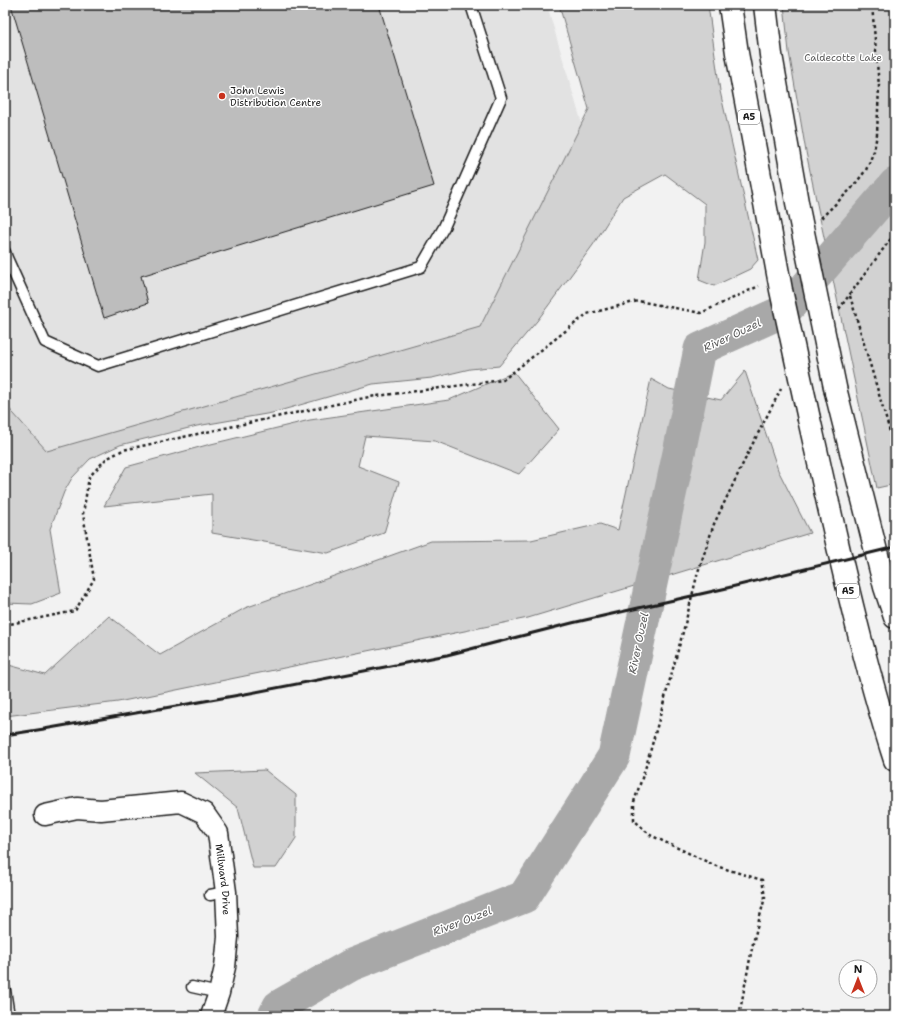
<svg xmlns="http://www.w3.org/2000/svg" width="900" height="1021" viewBox="0 0 900 1021" font-family="'Shantell Sans',sans-serif">
<rect width="100%" height="100%" fill="#f2f2f2"/>
<filter id="ink" filterUnits="userSpaceOnUse"><feTurbulence type="fractalNoise" baseFrequency=".025" numOctaves="2"/><feDisplacementMap in="SourceGraphic" scale="8" xChannelSelector="R" yChannelSelector="G"/><feConvolveMatrix kernelMatrix="1 2 1 2 8 2 1 2 1" color-interpolation-filters="sRGB"/></filter>
<g filter="url(#ink)">
<!-- built -->
<path fill="#e2e2e2" d="M5,5H547L582,124L480,327L47,452L5,404Z"/>
<!-- green -->
<g fill="#d2d2d2" stroke="#777">
<path d="M559,5H708L720,91L758,260L750,269L714,286L699,280L705,242V204L665,174L623,197L593,245L537,321L499,366L470,369L432,378L373,384L272,413L197,426L120,445L90,459L72,478L64,492L50,529L61,593L32,604L5,603V404L47,451L480,327L589,109Z"/>
<path d="M784,5H895V484L877,488L806,152L789,52Z"/>
<path d="M745,371L778,470L810,533L528,618L118,702L5,716V664L45,675L109,616L160,655L245,608L431,541L531,540L600,524L618,530L651,379L669,389L721,400Z"/>
<path d="M514,372L559,429L519,474L435,441L365,436L358,466L399,482L384,533L328,553L212,533V494L104,506L126,467L207,445L310,420L449,400Z"/>
<path d="M265,770L296,795V838L276,868H253L238,808L195,773Z"/>
</g>
<g fill="none" stroke-linecap="round" stroke-linejoin="round">
<!-- river -->
<path stroke="#a8a8a8" stroke-width="33" d="M274,1016L279,1006L351,965L524,897L614,756L680,448L700,349L786,310L895,184"/>
</g>
<!-- building -->
<path fill="#bdbdbd" stroke="#1c1c1c" d="M11,5H379L434,186L141,276L148,303L104,318Z"/>
<g fill="none" stroke-linecap="round" stroke-linejoin="round">
<defs>
<g id="lane">
<path d="M5,252L7,258L45,342L98,366L421,267L444,227L501,98L471,5"/>
<path d="M210,895L226,892"/>
<path d="M192,987L219,993"/>
<path d="M5,990L9,1016"/>
</g>
<g id="street">
<path id="s1" d="M45,815L77,808L101,810L181,802L204,813L218,833L226,892L228,937L225,967L219,993L211,1016"/>
</g>
<g id="highway">
<path d="M730,5L737,53L770,230"/>
<path d="M765,5L771,55L798,208"/>
<path d="M836,392L885,587L895,617"/>
<path d="M809,419C835,533 859,648 895,760"/>
</g>
</defs>
<!-- lane casing -->
<use href="#lane" stroke="#1c1c1c" stroke-width="13"/>
<!-- street casing -->
<use href="#street" stroke="#1c1c1c" stroke-width="23"/>
<!-- highway casing -->
<use href="#highway" stroke="#1c1c1c" stroke-width="25"/>
<!-- path -->
<g stroke="#1c1c1c" stroke-width="2.5" stroke-dasharray="3 3" stroke-linecap="butt">
<path d="M821,218L852,188L866,170L874,151L877,134L879,86L872,5"/>
<path d="M850,296L895,449"/>
<path d="M839,309L895,233"/>
<path d="M5,625L75,611L94,579L83,514L89,477L106,459L123,450L369,397L503,380L587,314L638,301L701,313L759,286"/>
<path d="M739,1016L753,943L765,897L762,880L716,866L650,835L634,820V802L647,763L683,632L698,572L714,524L750,449L781,389"/>
</g>
<!-- lane -->
<use href="#lane" stroke="#fff" stroke-width="10"/>
<!-- street -->
<use href="#street" stroke="#fff" stroke-width="20"/>
<!-- highway -->
<use href="#highway" stroke="#fff" stroke-width="22"/>
<!-- rail -->
<path stroke="#1c1c1c" stroke-width="3" d="M5,735L44,729L245,694L447,655L572,623L727,588L895,547"/>
<defs>
<g id="highway-bridge">
<path d="M798,208L836,392"/>
<path d="M770,230L781,290L809,419"/>
</g>
</defs>
<!-- highway-bridge casing -->
<use href="#highway-bridge" stroke="#1c1c1c" stroke-width="25" stroke-linecap="butt"/>
<!-- highway-bridge -->
<use href="#highway-bridge" stroke="#fff" stroke-width="22"/>
</g>
</g>
<!-- markers -->
<circle fill="#c8321e" stroke="#fff" stroke-width="1.5" cx="222" cy="96" r="4"/>
<g text-anchor="middle" stroke-width="3" stroke-linejoin="round" paint-order="stroke">
<!-- shield labels -->
<g fill="#fff" stroke="#606060" stroke-width="1">
<rect x="738" y="110" width="22" height="14" rx="3"/>
<rect x="837" y="584" width="22" height="14" rx="3"/>
</g>
<g font-size="9" font-weight="bold" fill="#1c1c1c">
<text x="749" y="120">A5</text>
<text x="848" y="594">A5</text>
</g>
<!-- park labels -->
<g font-size="10" fill="#5c5c5c" stroke="#fff">
<text x="843" y="61">Caldecotte Lake</text>
</g>
<!-- poi labels -->
<g font-size="10" fill="#1c1c1c" stroke="#fff" text-anchor="start">
<text x="230" y="94">John Lewis<tspan x="230" dy="12">Distribution Centre</tspan></text>
</g>
<!-- street labels -->
<g font-size="10" fill="#1c1c1c" stroke="#fff">
<text dy="4" stroke="none"><textPath href="#s1" startOffset="234">Millward Drive</textPath></text>
</g>
<!-- water labels -->
<g font-size="11" font-style="italic" fill="#5b5b5b" stroke="#fff">
<text transform="translate(732 335) rotate(-25)" y="4">River Ouzel</text>
<text transform="translate(638 643) rotate(-78)" y="4">River Ouzel</text>
<text transform="translate(462 921) rotate(-21)" y="4">River Ouzel</text>
</g>
</g>
<!-- margin -->
<rect width="900" height="1021" fill="none" stroke="#fff" stroke-width="20"/>
<rect x="10" y="10" width="880" height="1001" fill="none" stroke="#1c1c1c" stroke-width="1.5" filter="url(#ink)"/>
<!-- north arrow -->
<g transform="translate(858 979)"><circle r="19" fill="#ffffff" stroke="#a4a4a4"/>
<path d="M0-3L7 15L0 10L-7 15Z" fill="#c8321e"/>
<text y="-6" font-size="11" font-weight="bold" text-anchor="middle" fill="#1c1c1c">N</text>
</g>
</svg>
